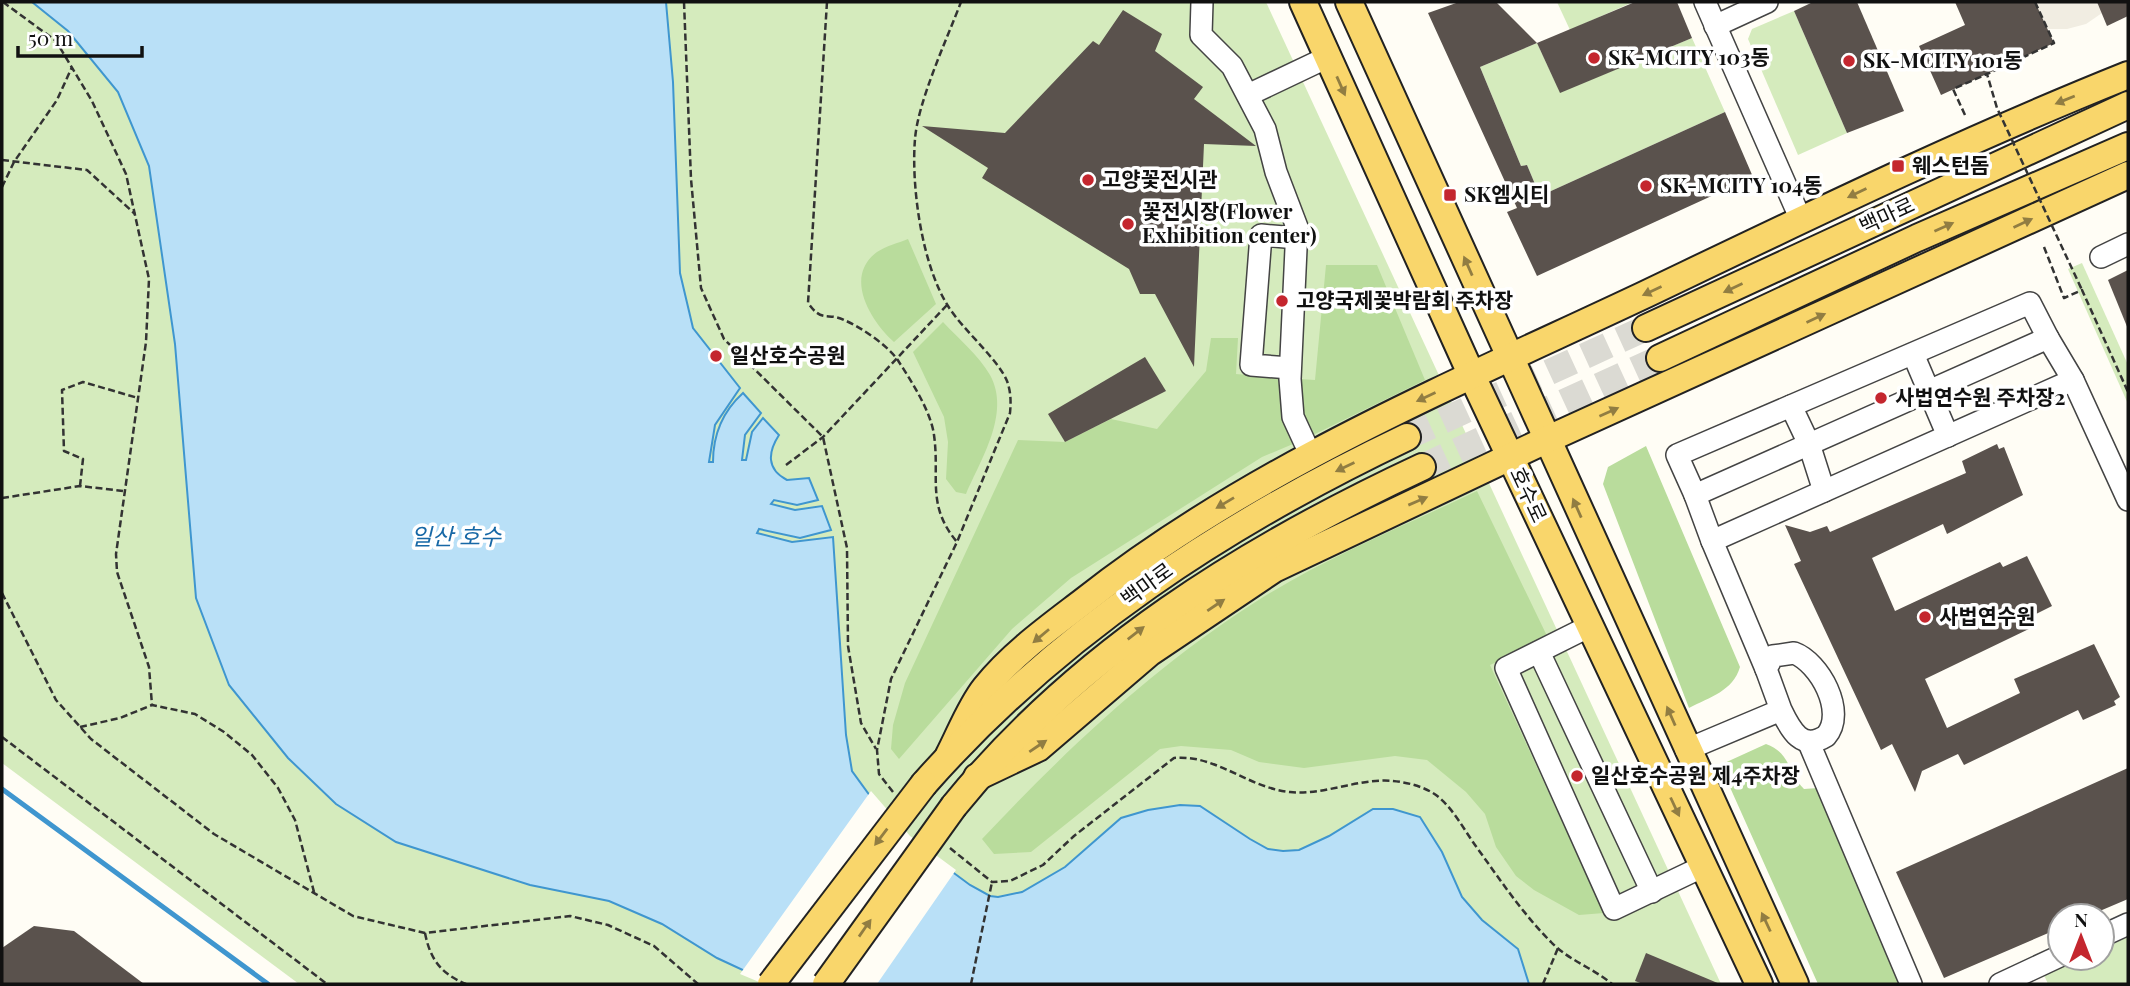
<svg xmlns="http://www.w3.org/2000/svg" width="2130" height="986" viewBox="0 0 2130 986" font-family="'Playfair Display','Noto Sans KR',serif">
<rect width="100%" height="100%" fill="#fffdf5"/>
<!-- green -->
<g fill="#d5ebbd">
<path d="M2,2H1266L1721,984H299L2,763Z"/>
<path d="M1557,2H1633L1570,30Z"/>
<path d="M1794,11L1847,133L1798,155L1748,39L1752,29Z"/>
<path d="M1692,38L1725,112L1540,196L1527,165L1521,166L1480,67L1537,43L1560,92Z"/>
<path d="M2082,263L2128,365V404L2068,269Z"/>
<path d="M2128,937V984H2048L2044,975L2082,958H2102V949Z"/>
</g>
<!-- forest -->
<g fill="#b9dc9c">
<path d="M908,239L936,304L894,342C871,321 843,277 877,252C886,246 898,243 908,239Z"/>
<path d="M1326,265H1377L1425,380L1313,435L1303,413L1299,379L1315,380Z"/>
<path d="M943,322C959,339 979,356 990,375C1011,413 981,459 966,494L956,492L946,479L948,442L944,417L913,352Z"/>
<path d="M1211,338H1238L1236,374L1282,378L1283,421L1293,444L1262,457L1071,578L1012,629L899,759L891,749L893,725L905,683L1018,440L1065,442L1111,419L1157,429L1206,371Z"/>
<path d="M1646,446L1740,667C1733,691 1710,697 1689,708L1603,484L1608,467Z"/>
<path d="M1477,491L1548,638L1490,665L1604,913L1579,915L1534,890L1516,876L1496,847L1485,814L1466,792L1427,760L1395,756L1304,768L1259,762L1231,750L1181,746L1160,749L1031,852L994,854L982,839C1065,751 1152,668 1254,603C1322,559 1404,526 1477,491Z"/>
<path d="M1766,744C1790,752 1788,773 1804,789L1818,788L1908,984H1818L1720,765Z"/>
</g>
<!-- plaza -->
<path fill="#f1ede2" d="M2035,2H2097L2102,13L2086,24L2067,29H2048Z"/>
<!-- water -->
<path fill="#b9e0f7" stroke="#3f96cf" stroke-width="2" d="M32,2H666L673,82L680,273L693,328L740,388L715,425L709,462H713C713,434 722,412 743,393L761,413L745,435L742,460H746L752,432L763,418L779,435C768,452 766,469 787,480L809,478L818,500L797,505L774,500L771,504L795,510L822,506L831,530L800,538L759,529L757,533L792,542L833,537L846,735L852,771L884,815L908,839L970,885L990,896L998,897L1022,892L1065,867L1121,818L1148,810L1180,805L1200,806L1250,839L1268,849L1283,851L1299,850L1329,836L1373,809H1393L1420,817L1442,852L1462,897L1482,920L1518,949L1529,984H773L717,958L662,924L609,901L530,885L396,842L336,804L288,758L229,685L196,598L175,344L149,166L118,92L68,31Z"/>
<!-- pier -->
<path fill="#fffdf5" d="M871,791L910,836L956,870L877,984H764L740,974Z"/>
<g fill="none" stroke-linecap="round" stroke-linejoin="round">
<!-- stream -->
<path stroke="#3f96cf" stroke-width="5" d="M2,789L268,984"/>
</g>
<!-- building -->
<g fill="#5a524d">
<path d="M1459,2H1496L1537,43L1480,67L1521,166L1527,165L1540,196L1725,112L1753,177L1537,276L1507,212L1517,208L1428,13Z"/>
<path d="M1635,2H1677L1692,38L1560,93L1537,43Z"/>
<path d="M1813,2H1857L1904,111L1847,133L1794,11Z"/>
<path d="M1955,2H2035L2054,43L1941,95L1919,46L1965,25Z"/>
<path d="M2097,2H2128V16L2107,26Z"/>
<path d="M1123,10L1162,34L1155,51L1203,87L1194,99L1256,146L1204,144L1194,367L1155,294H1140L1129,269L982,178L988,168L922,126L1005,133L1093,41L1099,45Z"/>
<path d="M2128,270V329L2108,280Z"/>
<path d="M1145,357L1166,391L1065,442L1048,414Z"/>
<path d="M1997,444L1999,449L2004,447L2023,495L1947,534L1943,524L1872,558L1895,611L2000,562L2003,567L2027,556L2052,606L2028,618L2033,627L1925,679L1947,728L2020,693L2014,679L2094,644L2120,697L2114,701L2116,705L2083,720L2078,710L1964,765L1958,754L1922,771L1915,792L1892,744L1881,750L1794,564L1801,561L1785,525L1810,532L1827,526L1830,532L1966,473L1962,461Z"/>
<path d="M2128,768V899L2088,916H2060V928L1944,978L1896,872Z"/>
<path d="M34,926L74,931L144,984H2V948Z"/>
<path d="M1646,953L1720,984H1643L1635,981Z"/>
</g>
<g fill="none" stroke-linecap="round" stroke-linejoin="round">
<!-- major-tunnel -->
<g stroke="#dbdad3" stroke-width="26" stroke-dasharray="26 13" stroke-linecap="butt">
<path d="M1407,437L1646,328"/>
<path d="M1422,467L1660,358"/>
</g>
<defs>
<g id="minor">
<path d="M1202,2L1201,35L1232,66L1265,129L1276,172L1297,227L1290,379L1293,417L1311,456"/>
<path d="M1705,2L1801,220"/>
<path d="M1715,26L1767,2"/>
<path d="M1248,95L1328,57"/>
<path d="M2101,257L2128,244"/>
<path d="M2030,303L2048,338L1695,495L1677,455Z"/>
<path d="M2048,338L2073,380"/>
<path d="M1913,354L1948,436"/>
<path d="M1290,368L1251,365L1261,235L1297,238"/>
<path d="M1791,406L1809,444L1824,491"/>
<path d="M1695,495L1712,541"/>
<path d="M1590,626L1506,668L1614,909L1704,866"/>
<path d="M1539,652L1652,892"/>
<path d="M1766,669L1712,541L2073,380L2128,500"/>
<path d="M1809,743L1911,984"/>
<path d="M1686,750L1781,710C1791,731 1802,751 1826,736C1847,712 1819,662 1794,653L1773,656L1766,669L1781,710"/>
<path d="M2102,936L2128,924"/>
<path d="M2000,984L2060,956"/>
</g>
<g id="major">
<path d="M1303,2L1472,376L1759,984"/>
<path d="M1349,2L1795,984"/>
<path d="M1646,328L2128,105"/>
<path d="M1660,358L1917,238L2128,146"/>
<path d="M949,755C960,734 970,707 985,688C1012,654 1050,627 1084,601C1251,469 1451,386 1642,296C1803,219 1963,141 2128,75"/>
<path d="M977,777L1038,748L1149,653L1274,569L1546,440L2128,175"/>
<path d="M924,784C1058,632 1226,523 1407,437"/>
<path d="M954,806C1078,653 1246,549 1422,467"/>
</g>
</defs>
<!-- minor casing -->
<use href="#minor" stroke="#444" stroke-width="24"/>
<!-- major casing -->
<use href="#major" stroke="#222" stroke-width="30"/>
<!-- path -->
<g stroke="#333" stroke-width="2.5" stroke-dasharray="7 3.5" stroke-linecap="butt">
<path d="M3,2L56,41L92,101L126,174L149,279L146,342L116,554L117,572L149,667L152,705"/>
<path d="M684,2L691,179L701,288L724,339L823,437L847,548L848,646L861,723L876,749"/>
<path d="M827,2L808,303C822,323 827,312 844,320C861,327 890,347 899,362C912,382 931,412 934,435C940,478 926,505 957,542"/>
<path d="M1965,115L1953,89L1987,74"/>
<path d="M2,160L87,170L135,214"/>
<path d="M2,187L14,162L57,100L72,67"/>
<path d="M2044,247L2064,298L2082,290L2128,392"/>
<path d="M786,465L823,437L947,305"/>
<path d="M80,486L83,459L64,451L62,390L83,382L138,398"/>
<path d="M2,498L80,486L123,491"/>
<path d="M2,593L56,700L91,739L214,834L353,916L425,933L570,916L608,925L654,946L698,984"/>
<path d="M80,727L120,718L152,705L195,714L224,732L252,755L278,788L295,820L314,892"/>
<path d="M2,737L327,984"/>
<path d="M893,792L879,774L877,750L891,679L957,542L1010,413C1011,402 1011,392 1007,381C998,359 962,329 948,306C922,265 911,187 915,139C918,101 947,39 961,2"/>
<path d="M950,848L992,882L1010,881L1043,865L1074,836L1174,758C1216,754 1248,788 1290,792C1327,796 1363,775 1401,782C1413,784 1426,788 1436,795C1453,808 1463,828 1475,845C1499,878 1522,913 1551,942C1568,960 1593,968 1612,984"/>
<path d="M425,933C430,959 441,974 466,984"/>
<path d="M971,984L992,882"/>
<path d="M1543,984L1558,948"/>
</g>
<!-- minor -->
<use href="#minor" stroke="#fff" stroke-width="21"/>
<!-- major -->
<use href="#major" stroke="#f9d66b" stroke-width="26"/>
<defs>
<g id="major-bridge">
<path d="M771,984L924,784"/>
<path d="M826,984L954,806"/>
</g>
</defs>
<!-- major-bridge casing -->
<use href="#major-bridge" stroke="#222" stroke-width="30" stroke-linecap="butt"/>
<!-- path-bridge -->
<path stroke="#333" stroke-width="2.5" stroke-dasharray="7 3.5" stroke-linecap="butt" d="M2035,2L2054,43L1987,74L1997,108L2082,290"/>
<!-- major-bridge -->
<use href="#major-bridge" stroke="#f9d66b" stroke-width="26"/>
</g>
<!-- one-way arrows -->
<defs><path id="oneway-solid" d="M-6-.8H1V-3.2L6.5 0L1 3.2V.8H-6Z" transform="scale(1.75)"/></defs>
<g fill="#917d42">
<use href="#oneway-solid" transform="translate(1341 86) rotate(66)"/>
<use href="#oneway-solid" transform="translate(2065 100) rotate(158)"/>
<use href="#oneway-solid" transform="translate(1857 193) rotate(154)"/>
<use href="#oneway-solid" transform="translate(2023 223) rotate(-25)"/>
<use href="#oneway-solid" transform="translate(1944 227) rotate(-24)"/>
<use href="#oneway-solid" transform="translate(1468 266) rotate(-114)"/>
<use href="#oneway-solid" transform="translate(1733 288) rotate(155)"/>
<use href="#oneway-solid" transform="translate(1652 291) rotate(155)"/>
<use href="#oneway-solid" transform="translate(1816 318) rotate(-25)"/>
<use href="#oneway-solid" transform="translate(1426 397) rotate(155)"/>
<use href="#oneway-solid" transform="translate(1609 412) rotate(-24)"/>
<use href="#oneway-solid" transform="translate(1345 467) rotate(154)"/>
<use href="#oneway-solid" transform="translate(1418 501) rotate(-23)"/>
<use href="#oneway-solid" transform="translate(1225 503) rotate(149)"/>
<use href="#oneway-solid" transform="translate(1577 508) rotate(-114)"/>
<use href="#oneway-solid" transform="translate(1216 605) rotate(-34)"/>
<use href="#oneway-solid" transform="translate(1136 633) rotate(-38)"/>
<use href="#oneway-solid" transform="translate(1041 636) rotate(140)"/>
<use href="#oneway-solid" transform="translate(1671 716) rotate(-114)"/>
<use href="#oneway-solid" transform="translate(1038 746) rotate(-34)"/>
<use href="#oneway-solid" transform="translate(1675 807) rotate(65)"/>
<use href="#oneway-solid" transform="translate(881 837) rotate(127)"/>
<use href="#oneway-solid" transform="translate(1766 922) rotate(-115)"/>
<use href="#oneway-solid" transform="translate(865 928) rotate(-55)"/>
</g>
<!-- markers -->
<g fill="#c4262e" stroke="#fff" stroke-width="2.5">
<circle cx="1594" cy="58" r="7"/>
<circle cx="1849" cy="61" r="7"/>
<rect x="1891" y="159" width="14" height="14" rx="3.5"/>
<circle cx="1088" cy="180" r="7"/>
<circle cx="1646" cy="186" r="7"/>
<rect x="1443" y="188" width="14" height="14" rx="3.5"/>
<circle cx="1128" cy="224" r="7"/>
<circle cx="1282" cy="301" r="7"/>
<circle cx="716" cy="356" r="7"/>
<circle cx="1881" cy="398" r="7"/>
<circle cx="1925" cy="617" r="7"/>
<circle cx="1577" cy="776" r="7"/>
</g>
<g text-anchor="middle" stroke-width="7" stroke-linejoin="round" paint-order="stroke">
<!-- poi labels -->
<g font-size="21" font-weight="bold" fill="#111" stroke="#fff" text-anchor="start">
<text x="1608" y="65">SK-MCITY 103동</text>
<text x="1863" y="68">SK-MCITY 101동</text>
<text x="1912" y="173">웨스턴돔</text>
<text x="1102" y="187">고양꽃전시관</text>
<text x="1660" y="193">SK-MCITY 104동</text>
<text x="1464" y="202">SK엠시티</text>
<text x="1142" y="219">꽃전시장(Flower<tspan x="1142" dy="24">Exhibition center)</tspan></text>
<text x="1296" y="308">고양국제꽃박람회 주차장</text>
<text x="730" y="363">일산호수공원</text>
<text x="1895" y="405">사법연수원 주차장2</text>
<text x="1939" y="624">사법연수원</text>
<text x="1591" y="783">일산호수공원 제4주차장</text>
</g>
<!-- street labels -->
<g font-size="21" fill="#111" stroke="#fff">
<text transform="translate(1887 216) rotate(-25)" y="7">백마로</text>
<text transform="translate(1528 495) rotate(65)" y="7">호수로</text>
<text transform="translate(1147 585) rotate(-36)" y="7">백마로</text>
</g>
<!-- water labels -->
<g font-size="23" font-style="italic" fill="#1768a6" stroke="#fff">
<text x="456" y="545">일산 호수</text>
</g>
</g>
<!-- border -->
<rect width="2130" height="986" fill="none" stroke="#111111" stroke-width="7"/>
<!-- north arrow -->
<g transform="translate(2081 937)"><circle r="33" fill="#ffffff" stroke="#a0a0a0" stroke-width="2"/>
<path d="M0-5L12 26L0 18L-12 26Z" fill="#c4262e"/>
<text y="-10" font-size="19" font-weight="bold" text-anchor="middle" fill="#111111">N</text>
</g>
<!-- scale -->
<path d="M18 46v10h124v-10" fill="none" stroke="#111111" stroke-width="3.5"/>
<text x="28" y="46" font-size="21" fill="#111111" stroke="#ffffff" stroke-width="5" paint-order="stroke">50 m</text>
</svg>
